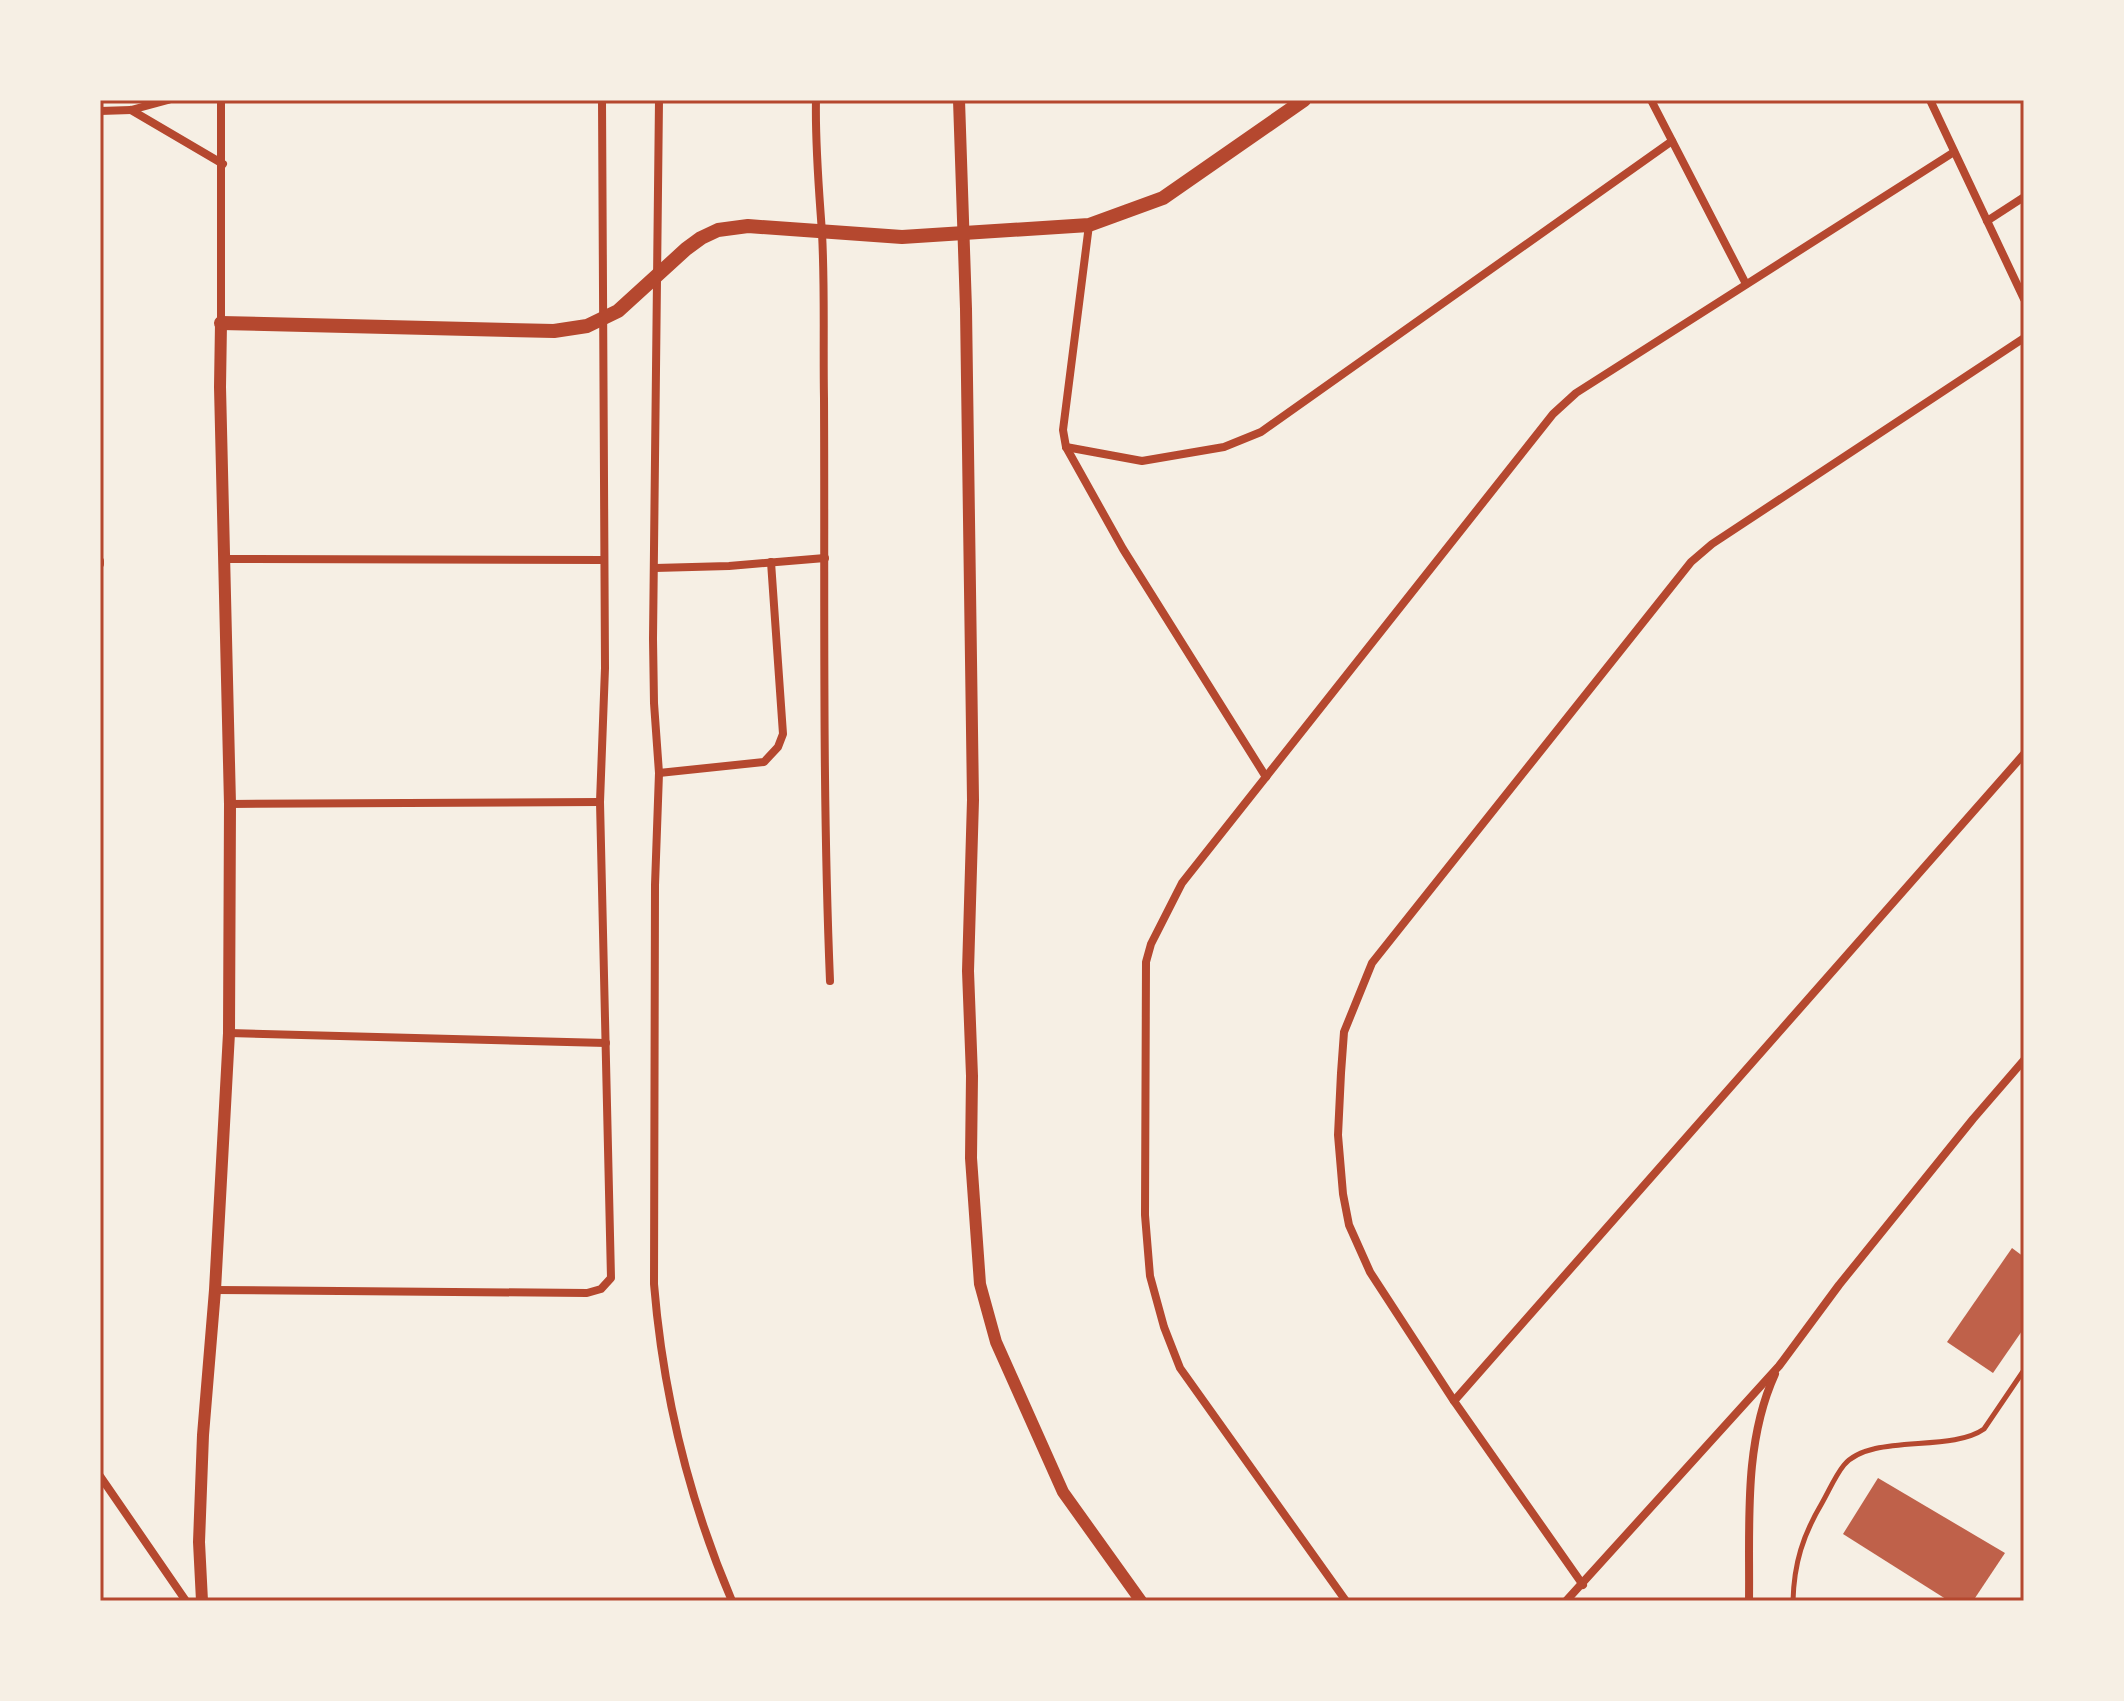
<svg xmlns="http://www.w3.org/2000/svg" width="2124" height="1701" viewBox="0 0 2124 1701" font-family="Figtree,sans-serif">
<rect width="100%" height="100%" fill="#f6efe4"/>
<!-- building -->
<g fill="#bf614a">
<path d="M2012,1248L2024,1257V1328L1993,1373L1947,1342Z"/>
<path d="M1878,1478L2005,1553L1973,1601H1949L1843,1534Z"/>
</g>
<g fill="none" stroke-linecap="round" stroke-linejoin="round">
<!-- service -->
<path stroke="#b5482f" stroke-width="5" d="M1793,1601C1794,1563 1803,1535 1822,1503C1829,1491 1835,1476 1844,1465C1871,1433 1950,1453 1984,1429L2024,1370"/>
<!-- minor -->
<g stroke="#b5482f" stroke-width="8">
<path d="M659,100L653,639L654,703L659,773L655,885L654,1284C663,1394 689,1500 732,1601"/>
<path d="M816,100C815,145 819,189 822,233C825,288 823,343 824,398C825,592 822,787 830,981"/>
<path d="M1651,100L1746,284"/>
<path d="M1930,100L2024,299"/>
<path d="M131,110L223,164"/>
<path d="M100,111L131,110L168,100"/>
<path d="M1987,221L2024,197"/>
<path d="M1089,225L1063,430L1066,447L1123,549L1266,777"/>
<path d="M221,323V100"/>
<path d="M1066,447L1142,461L1224,447L1261,432L1672,141"/>
<path d="M225,559L603,560"/>
<path d="M100,561V564"/>
<path d="M655,568L729,566L825,558"/>
<path d="M659,773L764,762L778,747L783,734L771,562"/>
<path d="M230,804L600,802"/>
<path d="M229,1033L606,1043"/>
<path d="M215,1290L587,1293L601,1289L611,1278L600,802L605,668L602,100"/>
<path d="M1454,1401L2024,754"/>
<path d="M100,1476L186,1601"/>
<path d="M1583,1585L1454,1401L1370,1272L1349,1225L1343,1194L1338,1135L1341,1073L1344,1032L1372,963L1691,562L1712,544L2024,338"/>
<path d="M1346,1601L1180,1368L1164,1327L1150,1276L1145,1215L1146,962L1151,944L1182,883L1553,414L1576,393L1954,152"/>
<path d="M1566,1601L1779,1366L1839,1285L1973,1119L2024,1060"/>
<path d="M1749,1601C1750,1526 1743,1444 1775,1374"/>
</g>
<!-- tertiary -->
<g stroke="#b5482f" stroke-width="12">
<path d="M959,100L966,309L973,800L968,971L972,1076L971,1158L980,1284L996,1342L1063,1492L1141,1601"/>
<path d="M202,1601L199,1542L203,1435L215,1290L229,1033L230,804L220,387L221,323"/>
</g>
<!-- secondary -->
<path stroke="#b5482f" stroke-width="14" d="M221,323L554,331L587,326L618,311L686,249L701,238L718,230L748,226L902,237L1089,225L1163,198L1304,100"/>
</g>
<!-- border -->
<rect width="2124" height="1701" fill="none" stroke="#f6efe4" stroke-width="204"/>
<rect x="102" y="102" width="1920" height="1497" fill="none" stroke="#b5482f" stroke-width="3"/>
</svg>
